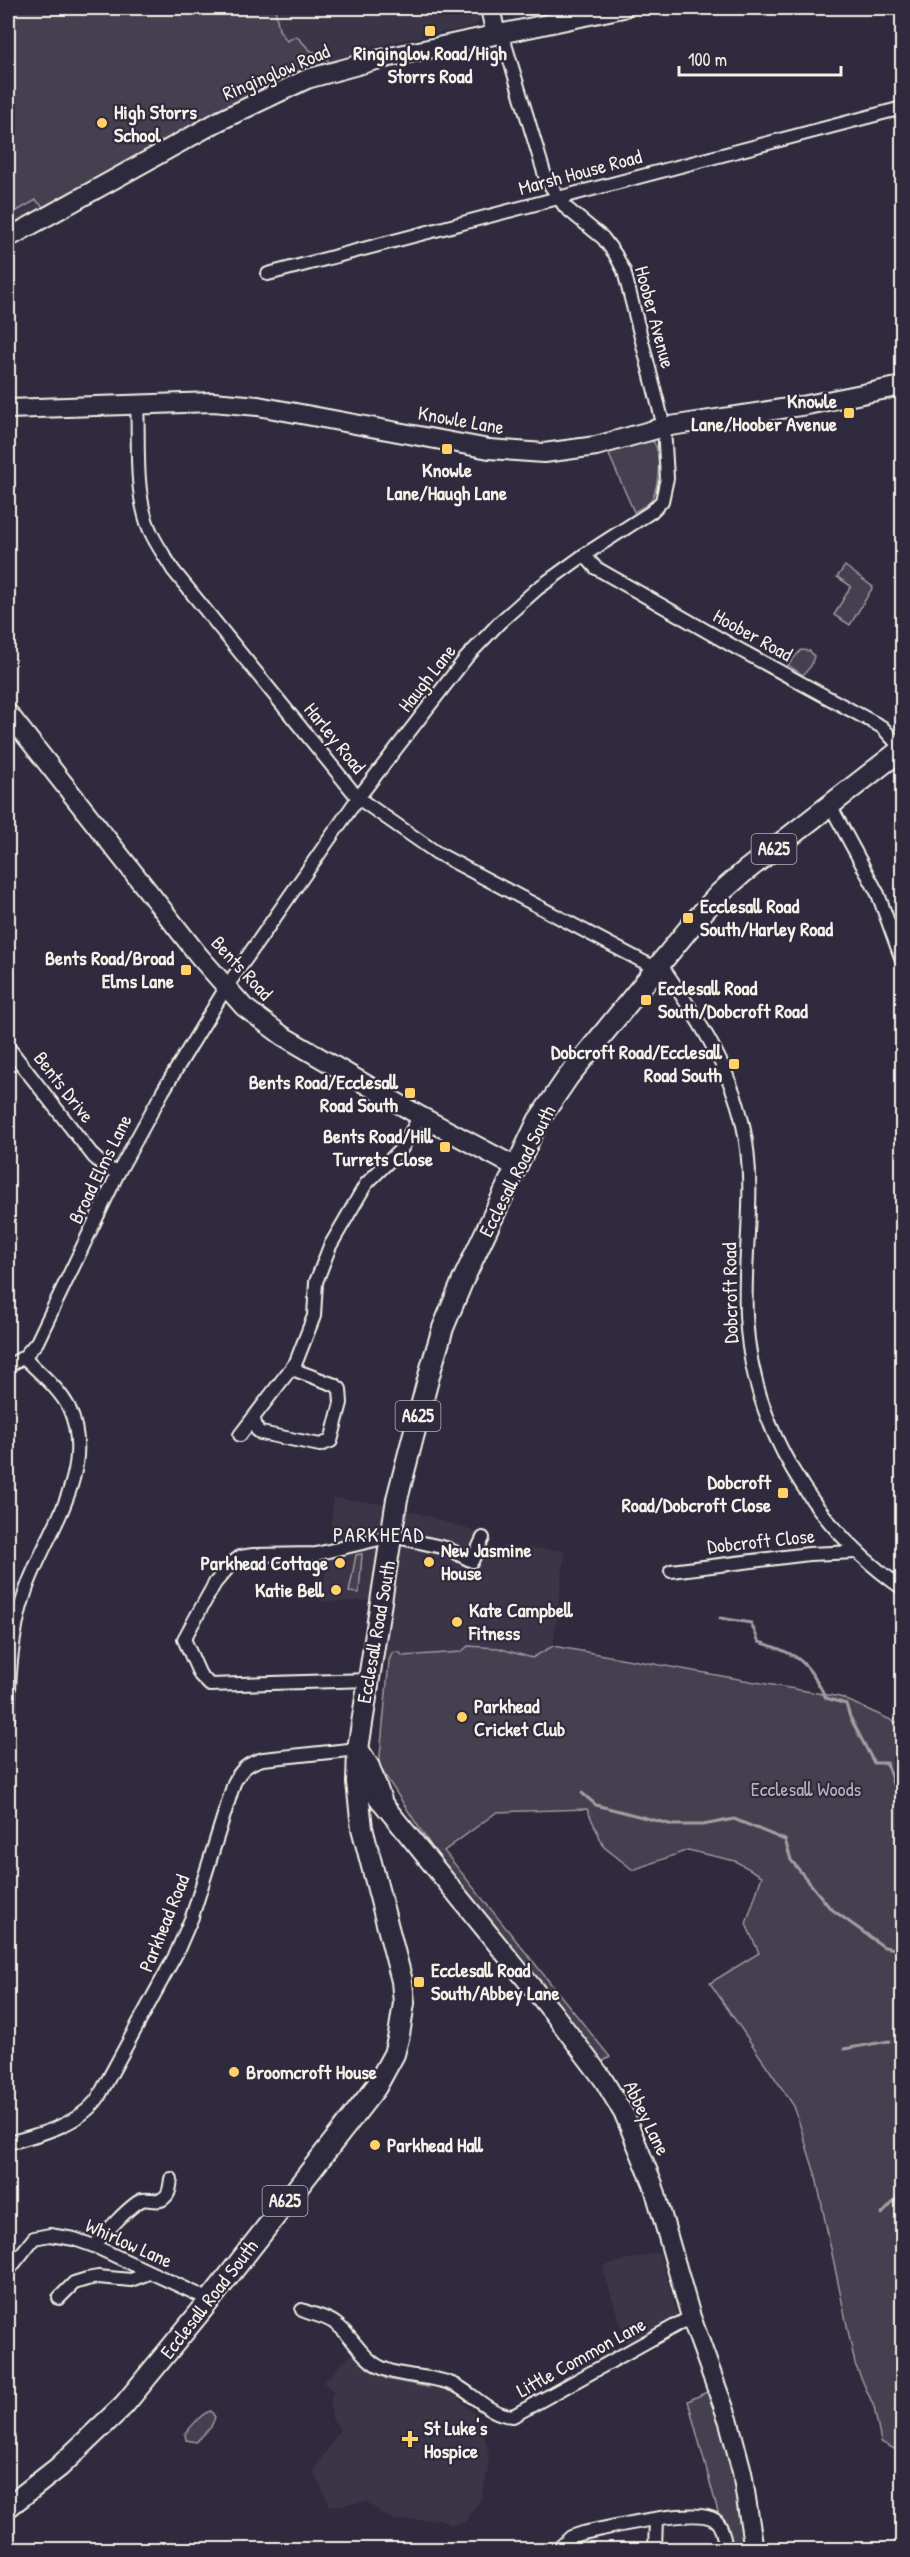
<svg xmlns="http://www.w3.org/2000/svg" width="910" height="2557" viewBox="0 0 910 2557" font-family="'Patrick Hand',sans-serif">
<rect width="100%" height="100%" fill="#2f2a3d"/>
<filter id="ink" filterUnits="userSpaceOnUse"><feTurbulence type="fractalNoise" baseFrequency=".0167" numOctaves="2"/><feDisplacementMap in="SourceGraphic" scale="12" xChannelSelector="R" yChannelSelector="G"/><feConvolveMatrix kernelMatrix="1 2 1 2 8 2 1 2 1" color-interpolation-filters="sRGB"/></filter>
<g filter="url(#ink)">
<!-- built -->
<g fill="#3b3647">
<path d="M8,8H477L479,21L474,26L375,46L274,82L8,226Z"/>
<path d="M333,1498L384,1504L430,1517L479,1533L476,1542L501,1550L504,1545L565,1551L553,1646L532,1658L461,1652L403,1656L392,1653L389,1661H372L382,1600L320,1602L329,1554Z"/>
<path d="M659,2252L679,2321L628,2349L602,2266Z"/>
<path d="M356,2350L423,2382L458,2390L459,2399L481,2420L489,2455L487,2475L481,2498L464,2523L451,2525L440,2519L398,2521L381,2513L367,2502L330,2506L313,2471L340,2430L332,2418L330,2404L333,2391L323,2382Z"/>
</g>
<!-- green -->
<g fill="#454050" stroke="#9c989c" stroke-width="1.5">
<path d="M8,8H275L279,30L287,41L296,36L311,51L325,55L329,62L274,82L43,207L36,200L8,216Z"/>
<path d="M649,441L654,442C662,456 659,488 650,502C646,506 639,509 634,512L607,450Z"/>
<path d="M845,566L873,587L850,625L834,615L851,586L837,577Z"/>
<path d="M801,650L810,651L814,656L811,666L803,675L788,665Z"/>
<path d="M362,1554L359,1593L349,1592L356,1555Z"/>
<path d="M468,1646L498,1648L532,1658L553,1646L840,1697L902,1725V2453L881,2442L874,2407L855,2364L816,2177L794,2106L710,1983L759,1953L746,1924L762,1876L735,1861L688,1850L633,1870L604,1847L587,1809L497,1812L444,1851L610,2057L602,2062L470,1906L379,1766L389,1661L392,1653L399,1652L403,1656L461,1652Z"/>
<path d="M371,2370H377L423,2382L428,2387L387,2379Z"/>
<path d="M711,2390L730,2446L748,2549H728L688,2401Z"/>
<path d="M211,2411L215,2417L211,2427L196,2442L186,2440L185,2434C192,2426 201,2413 211,2411Z"/>
</g>
<g fill="none" stroke-linecap="round" stroke-linejoin="round">
<!-- stream -->
<g stroke="#a19ea0" stroke-width="3">
<path d="M720,1618L751,1623L759,1642C799,1654 807,1661 826,1698L846,1704L850,1717L874,1763H887L893,1784L902,1789"/>
<path d="M582,1793L596,1805L673,1825H703L734,1819L785,1840L791,1860L830,1908L884,1947L902,1950"/>
<path d="M844,2049L889,2041"/>
<path d="M882,2214L902,2193"/>
</g>
<defs>
<g id="street">
<path d="M268,274L902,108"/>
<path d="M137,403C139,439 135,481 145,516C150,536 163,553 173,570L358,798L437,853L657,969"/>
<path d="M584,555L596,568L731,645L882,727L902,749"/>
<path d="M830,805L878,894L902,960"/>
<path d="M661,965C695,1014 730,1066 743,1125C757,1189 743,1251 746,1315C751,1425 813,1526 902,1588"/>
<path d="M8,1047L94,1157L105,1167L118,1173"/>
<path d="M8,1366L24,1357L37,1342L118,1173L163,1091L227,986L358,798L466,658L500,622L537,589L584,555L651,512L662,501L667,478L664,427L624,271L615,254L603,238L565,207L546,179L502,34"/>
<path d="M254,1420L257,1430L261,1433L320,1445L331,1441L341,1403L340,1389L335,1385L292,1369"/>
<path d="M240,1435L296,1362L314,1316L316,1282L330,1246L366,1184L402,1148L420,1116"/>
<path d="M671,1571L809,1554L857,1552"/>
<path d="M369,1680L210,1685L200,1675L184,1639L215,1583L232,1563L240,1557L253,1555L316,1554L392,1536L446,1548L472,1561L483,1538"/>
<path d="M8,1719C9,1675 11,1634 25,1593C44,1534 98,1473 69,1408C59,1388 39,1373 24,1357"/>
<path d="M8,2143C38,2135 79,2125 98,2098L176,1954L192,1917L234,1783C241,1769 248,1763 263,1759L358,1749"/>
<path d="M94,2246C103,2235 130,2205 142,2200C150,2198 159,2204 165,2197C170,2193 170,2185 171,2179"/>
<path d="M8,2271L34,2238L50,2235L74,2239L94,2246L210,2300"/>
<path d="M59,2298L74,2283L87,2279L98,2277L131,2280L149,2273"/>
<path d="M302,2310C313,2315 326,2316 336,2324C352,2335 360,2356 378,2366C402,2379 433,2374 457,2386C476,2396 490,2415 513,2416L691,2317"/>
<path d="M557,2550L571,2537L583,2533C608,2528 696,2506 715,2520C723,2526 724,2540 726,2550"/>
<path d="M655,2550L656,2519"/>
</g>
<g id="secondary">
<path d="M490,8L496,35"/>
<path d="M8,238L219,121L307,79L376,60L623,8"/>
<path d="M8,409L213,402L258,406L489,449L544,453L596,446L664,427L807,405L902,386"/>
<path d="M8,713L199,956L244,1007L283,1036L420,1116L516,1167"/>
<path d="M371,1789L554,2014L603,2079L625,2116L653,2184L691,2317L729,2422L742,2472L754,2550"/>
</g>
<g id="primary">
<path d="M358,1749L369,1767L381,1800"/>
<path d="M8,2507L59,2467L124,2405L210,2300L376,2087L394,2054L399,2035L404,2003L402,1981L362,1828L357,1782L358,1749L397,1499L431,1368L443,1328L463,1280L538,1121L568,1077L695,921L720,893L744,872L902,749"/>
</g>
</defs>
<!-- street casing -->
<use href="#street" stroke="#f4f1e8" stroke-width="16"/>
<!-- secondary casing -->
<use href="#secondary" stroke="#f4f1e8" stroke-width="22"/>
<!-- primary casing -->
<use href="#primary" stroke="#f4f1e8" stroke-width="24"/>
<!-- street -->
<use href="#street" stroke="#2f2a3d" stroke-width="12"/>
<!-- secondary -->
<use href="#secondary" stroke="#2f2a3d" stroke-width="18"/>
<!-- primary -->
<use href="#primary" stroke="#2f2a3d" stroke-width="20"/>
</g>
</g>
<!-- markers -->
<g fill="#ffd166" stroke="#2f2a3d" stroke-width="2">
<rect x="424" y="25" width="12" height="12" rx="3"/>
<circle cx="102" cy="123" r="6"/>
<rect x="843" y="407" width="12" height="12" rx="3"/>
<rect x="441" y="443" width="12" height="12" rx="3"/>
<rect x="682" y="912" width="12" height="12" rx="3"/>
<rect x="180" y="964" width="12" height="12" rx="3"/>
<rect x="640" y="994" width="12" height="12" rx="3"/>
<rect x="728" y="1058" width="12" height="12" rx="3"/>
<rect x="404" y="1087" width="12" height="12" rx="3"/>
<rect x="439" y="1141" width="12" height="12" rx="3"/>
<rect x="777" y="1487" width="12" height="12" rx="3"/>
<circle cx="429" cy="1562" r="6"/>
<circle cx="340" cy="1563" r="6"/>
<circle cx="336" cy="1590" r="6"/>
<circle cx="457" cy="1622" r="6"/>
<circle cx="462" cy="1717" r="6"/>
<rect x="413" y="1976" width="12" height="12" rx="3"/>
<circle cx="234" cy="2072" r="6"/>
<circle cx="375" cy="2145" r="6"/>
<path d="M407 2430h6v6h6v6h-6v6h-6v-6h-6v-6h6z"/>
</g>
<g text-anchor="middle" stroke-width="4.5" stroke-linejoin="round" paint-order="stroke">
<!-- shield labels -->
<g fill="#2f2a3d" stroke="#b9b5b5" stroke-width="1.5">
<rect x="751.5" y="834" width="45" height="30" rx="4.5"/>
<rect x="395.5" y="1401" width="45" height="30" rx="4.5"/>
<rect x="262.5" y="2186" width="45" height="30" rx="4.5"/>
</g>
<g font-size="18" font-weight="bold" fill="#f4f1e8">
<text x="774" y="855">A625</text>
<text x="418" y="1422">A625</text>
<text x="285" y="2207">A625</text>
</g>
<!-- poi labels -->
<g font-size="20" font-weight="bold" fill="#f4f1e8" stroke="#2f2a3d" text-anchor="start">
<text x="430" y="60" text-anchor="middle">Ringinglow Road/High<tspan x="430" dy="23">Storrs Road</tspan></text>
<text x="114" y="119">High Storrs<tspan x="114" dy="23">School</tspan></text>
<text x="837" y="408" text-anchor="end">Knowle<tspan x="837" dy="23">Lane/Hoober Avenue</tspan></text>
<text x="447" y="477" text-anchor="middle">Knowle<tspan x="447" dy="23">Lane/Haugh Lane</tspan></text>
<text x="700" y="913">Ecclesall Road<tspan x="700" dy="23">South/Harley Road</tspan></text>
<text x="174" y="965" text-anchor="end">Bents Road/Broad<tspan x="174" dy="23">Elms Lane</tspan></text>
<text x="658" y="995">Ecclesall Road<tspan x="658" dy="23">South/Dobcroft Road</tspan></text>
<text x="722" y="1059" text-anchor="end">Dobcroft Road/Ecclesall<tspan x="722" dy="23">Road South</tspan></text>
<text x="398" y="1089" text-anchor="end">Bents Road/Ecclesall<tspan x="398" dy="23">Road South</tspan></text>
<text x="433" y="1143" text-anchor="end">Bents Road/Hill<tspan x="433" dy="23">Turrets Close</tspan></text>
<text x="771" y="1489" text-anchor="end">Dobcroft<tspan x="771" dy="23">Road/Dobcroft Close</tspan></text>
<text x="441" y="1557">New Jasmine<tspan x="441" dy="23">House</tspan></text>
<text x="328" y="1570" text-anchor="end">Parkhead Cottage</text>
<text x="324" y="1597" text-anchor="end">Katie Bell</text>
<text x="469" y="1617">Kate Campbell<tspan x="469" dy="23">Fitness</tspan></text>
<text x="474" y="1713">Parkhead<tspan x="474" dy="23">Cricket Club</tspan></text>
<text x="431" y="1977">Ecclesall Road<tspan x="431" dy="23">South/Abbey Lane</tspan></text>
<text x="246" y="2079">Broomcroft House</text>
<text x="387" y="2152">Parkhead Hall</text>
<text x="424" y="2435">St Luke's<tspan x="424" dy="23">Hospice</tspan></text>
</g>
<!-- street labels -->
<g font-size="20" fill="#f4f1e8" stroke="#2f2a3d">
<text transform="translate(276 72) rotate(-23)" y="7">Ringinglow Road</text>
<text transform="translate(580 172) rotate(-15)" y="7">Marsh House Road</text>
<text transform="translate(655 317) rotate(75)" y="7">Hoober Avenue</text>
<text transform="translate(461 420) rotate(10)" y="7">Knowle Lane</text>
<text transform="translate(753 635) rotate(29)" y="7">Hoober Road</text>
<text transform="translate(427 678) rotate(-52)" y="7">Haugh Lane</text>
<text transform="translate(335 738) rotate(51)" y="7">Harley Road</text>
<text transform="translate(242 968) rotate(47)" y="7">Bents Road</text>
<text transform="translate(64 1087) rotate(52)" y="7">Bents Drive</text>
<text transform="translate(100 1169) rotate(-64)" y="7">Broad Elms Lane</text>
<text transform="translate(517 1171) rotate(-63)" y="7">Ecclesall Road South</text>
<text transform="translate(730 1293) rotate(-91)" y="7">Dobcroft Road</text>
<text transform="translate(761 1541) rotate(-6)" y="7">Dobcroft Close</text>
<text transform="translate(376 1632) rotate(-80)" y="7">Ecclesall Road South</text>
<text transform="translate(164 1923) rotate(-68)" y="7">Parkhead Road</text>
<text transform="translate(647 2118) rotate(64)" y="7">Abbey Lane</text>
<text transform="translate(129 2243) rotate(24)" y="7">Whirlow Lane</text>
<text transform="translate(209 2299) rotate(-52)" y="7">Ecclesall Road South</text>
<text transform="translate(581 2357) rotate(-29)" y="7">Little Common Lane</text>
</g>
<!-- park labels -->
<g font-size="20" fill="#b7b3b3" stroke="#2f2a3d">
<text x="806" y="1796">Ecclesall Woods</text>
</g>
<!-- neighbourhood labels -->
<g font-size="21" letter-spacing="1.5" fill="#f4f1e8" stroke="#2f2a3d">
<text x="379" y="1542">PARKHEAD</text>
</g>
</g>
<!-- margin -->
<rect width="910" height="2557" fill="none" stroke="#2f2a3d" stroke-width="30"/>
<rect x="15" y="15" width="880" height="2527" fill="none" stroke="#f4f1e8" stroke-width="2" filter="url(#ink)"/>
<!-- scale -->
<path d="M679 66v9h162v-9" fill="none" stroke="#f4f1e8" stroke-width="3"/>
<text x="688" y="66" font-size="18" fill="#f4f1e8" stroke="#2f2a3d" stroke-width="4.5" paint-order="stroke">100 m</text>
</svg>
